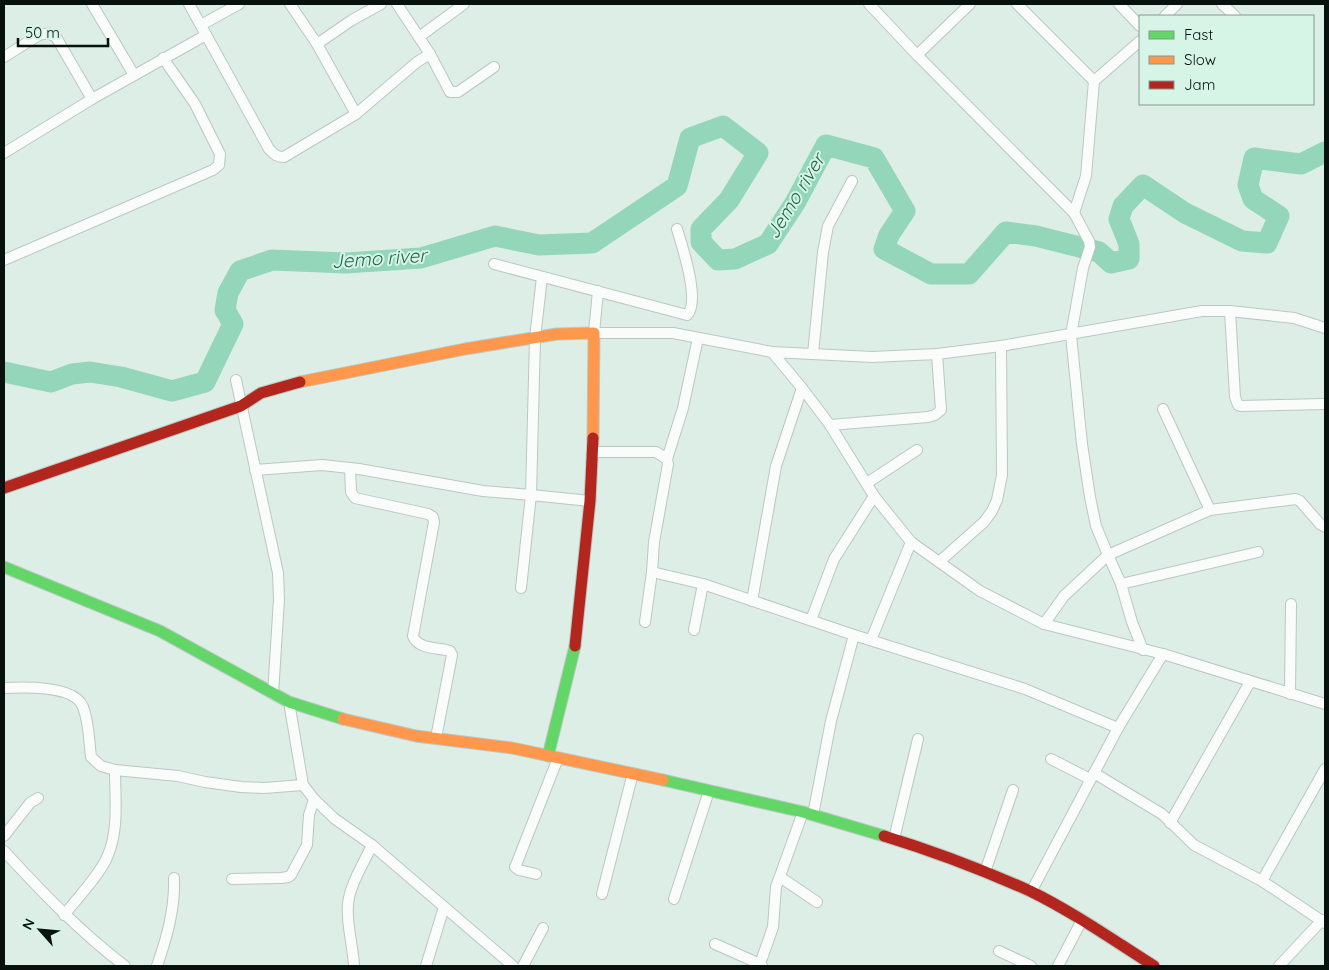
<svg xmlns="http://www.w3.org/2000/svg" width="1329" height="970" viewBox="0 0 1329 970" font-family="Quicksand,sans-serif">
<rect width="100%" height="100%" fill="#ddeee6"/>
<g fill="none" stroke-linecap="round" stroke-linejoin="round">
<!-- river -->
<path stroke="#94d6b9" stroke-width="21" d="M4,372L51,382L72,374L90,372L121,377L172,391L205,382L233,324L225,310L228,293L240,271L272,260L346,263L421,258L495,236L539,245L592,243L677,186L690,138L723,126L758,153L729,200L701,229V242L718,260L735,259L768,244L795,203L826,145L874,158L905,211L889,235L884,249L931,274H969L1006,232L1036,236L1099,252L1111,263L1129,259V244L1119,219L1123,206L1143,185L1185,213L1242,241L1267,243L1279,216L1253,199L1248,185L1254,158L1301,164L1325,152"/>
<defs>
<g id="street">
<path d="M92,4L134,75"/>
<path d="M189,4L269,149C274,154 276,157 284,157L356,114L417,62L430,54"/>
<path d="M290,4L317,44L356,114"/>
<path d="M397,4L430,54L450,92H458L494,67"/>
<path d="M869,4L917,55L1074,213L1089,241L1090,247L1083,268L1071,335L1082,444L1090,497L1096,526L1108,555L1064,596L1044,624"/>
<path d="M1017,4L1094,81"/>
<path d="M1119,4L1140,26"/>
<path d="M1222,4L1235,16"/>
<path d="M1165,16L1177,4"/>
<path d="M201,25L239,4"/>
<path d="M419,37L464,4"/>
<path d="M317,44L352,20L381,4"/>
<path d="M917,55L970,4"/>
<path d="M4,57L39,35C46,33 50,33 56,37L92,99"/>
<path d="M4,153L92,99L206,35"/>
<path d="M1074,213L1086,176L1094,81L1140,41"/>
<path d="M4,260L213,170L219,165L220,154L195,104L163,58"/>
<path d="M494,264L687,315C701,302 682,246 677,229"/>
<path d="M598,291L594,333H673L772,352"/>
<path d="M1230,311L1235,397L1238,405L1241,406L1325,404"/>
<path d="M813,354L823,252L828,226L852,181"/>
<path d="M236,380L278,573L279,599L273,694"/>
<path d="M1163,409L1210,510"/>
<path d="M830,425L928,417L935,415L941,410L937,354"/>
<path d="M593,452H656L667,459L668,464L654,542L652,572L703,584L854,635L1025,689L1118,728"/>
<path d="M667,459L683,408L698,338"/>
<path d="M350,468L351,492L355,498L428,514L433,517L434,522L413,636C417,648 435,648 446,650L450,651L452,655L436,738"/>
<path d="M255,470L322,465L359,469L483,491L531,495L535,338L542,277"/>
<path d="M867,483L917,450"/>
<path d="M911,542L874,496L830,425L802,388L772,352L872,357L937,354L1001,346L1202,311H1230L1294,318L1325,328"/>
<path d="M939,562L984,522L992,511L997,500L1002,475L1001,346"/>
<path d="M1121,584L1108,555L1210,510L1296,499L1300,501L1320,524L1325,527"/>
<path d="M521,588L531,495L590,501"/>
<path d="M752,601L776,466L802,388"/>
<path d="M811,620L834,559L874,496"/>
<path d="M645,622L652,572"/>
<path d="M694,630L703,584"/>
<path d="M871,640L911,542L980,591L1044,624L1163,654L1325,704"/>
<path d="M1143,650L1132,622L1121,584L1258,552"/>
<path d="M4,688C23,687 75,685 83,707C89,722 89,741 91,757L101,766L115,770L178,776L205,782L241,787L264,788L303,785"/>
<path d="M1290,694L1291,604"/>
<path d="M289,702L303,785L314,799L335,819L372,845L513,966"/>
<path d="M1051,759L1090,779"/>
<path d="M1094,773L1162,814L1194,845L1262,881L1325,923"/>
<path d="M813,815L831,721L854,635"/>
<path d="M1170,823L1250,682"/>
<path d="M4,836L30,803L38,798"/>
<path d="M894,839L918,739"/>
<path d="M4,851C42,892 80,932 125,966"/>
<path d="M985,872L1013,790"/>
<path d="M536,874L519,870L515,867L516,865L558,758"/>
<path d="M780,877L817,902"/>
<path d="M232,879L281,878L288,877L291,875L307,845L309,815L314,799"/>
<path d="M1262,881L1325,769"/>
<path d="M1031,892L1118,728L1163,654"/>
<path d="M602,894L633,773"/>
<path d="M674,899L709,791"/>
<path d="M64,915C76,900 102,872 108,855C119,829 115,797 115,770"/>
<path d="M715,944L760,964"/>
<path d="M999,951L1031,966"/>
<path d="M157,966C167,937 175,909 174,878"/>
<path d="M354,966C353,945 346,924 348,904C350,884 364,863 372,845"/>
<path d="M426,966L444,907"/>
<path d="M523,966L543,928"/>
<path d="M762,966L760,964L773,927L776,887L803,812"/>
<path d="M1058,966L1082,920"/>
<path d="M1279,966L1322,920"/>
</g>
<g id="fast">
<path d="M4,567L160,631L289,702L343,719"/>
<path d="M548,756L575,646"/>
<path d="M663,780L803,812L884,836"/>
</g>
<g id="slow">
<path d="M300,382L465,349L557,334L594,333L593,438"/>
<path d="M343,719L416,736L512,748L663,780"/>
</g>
<g id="jam">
<path d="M4,488L241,406L261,393L300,382"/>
<path d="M575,646L590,501L593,438"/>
<path d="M884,836C933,851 983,870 1030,891C1073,912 1113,940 1154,966"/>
</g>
</defs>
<!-- street casing -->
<use href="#street" stroke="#bac8c1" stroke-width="12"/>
<!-- fast casing -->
<use href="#fast" stroke="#bac8c1" stroke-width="13"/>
<!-- slow casing -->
<use href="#slow" stroke="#bac8c1" stroke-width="13"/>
<!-- jam casing -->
<use href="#jam" stroke="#bac8c1" stroke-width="13"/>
<!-- street -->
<use href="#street" stroke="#fafcfb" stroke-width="10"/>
<!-- fast -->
<use href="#fast" stroke="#63d668" stroke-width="11"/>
<!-- slow -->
<use href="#slow" stroke="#ff974d" stroke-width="11"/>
<!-- jam -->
<use href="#jam" stroke="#b3261e" stroke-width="11"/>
</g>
<g text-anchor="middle" stroke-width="4" stroke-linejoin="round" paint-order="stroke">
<!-- water labels -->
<g font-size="19" font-style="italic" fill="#22634a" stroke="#d6f5e6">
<text transform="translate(795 196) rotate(-59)" y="7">Jemo river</text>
<text transform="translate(379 258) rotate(-4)" y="7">Jemo river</text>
</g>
</g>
<!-- border -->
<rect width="1329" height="970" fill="none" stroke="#07110d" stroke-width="10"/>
<!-- legend -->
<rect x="1139" y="15" width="175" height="90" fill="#d6f5e6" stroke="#839a8f"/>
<rect x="1149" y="31" width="25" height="8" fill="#63d668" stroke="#839a8f"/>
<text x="1184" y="40" font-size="15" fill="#07110d">Fast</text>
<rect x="1149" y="56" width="25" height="8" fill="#ff974d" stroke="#839a8f"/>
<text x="1184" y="65" font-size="15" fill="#07110d">Slow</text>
<rect x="1149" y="81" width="25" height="8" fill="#b3261e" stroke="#839a8f"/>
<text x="1184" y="90" font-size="15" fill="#07110d">Jam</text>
<!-- north arrow -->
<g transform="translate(40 930) rotate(297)" stroke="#d6f5e6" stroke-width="4" paint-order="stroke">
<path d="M0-4L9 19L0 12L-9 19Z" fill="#07110d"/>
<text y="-8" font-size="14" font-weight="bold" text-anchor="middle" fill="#07110d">N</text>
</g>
<!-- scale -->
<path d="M18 38v8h90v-8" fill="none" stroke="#07110d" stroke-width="2.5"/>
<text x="25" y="38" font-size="15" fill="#07110d" stroke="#d6f5e6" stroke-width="4" paint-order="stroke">50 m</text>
</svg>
